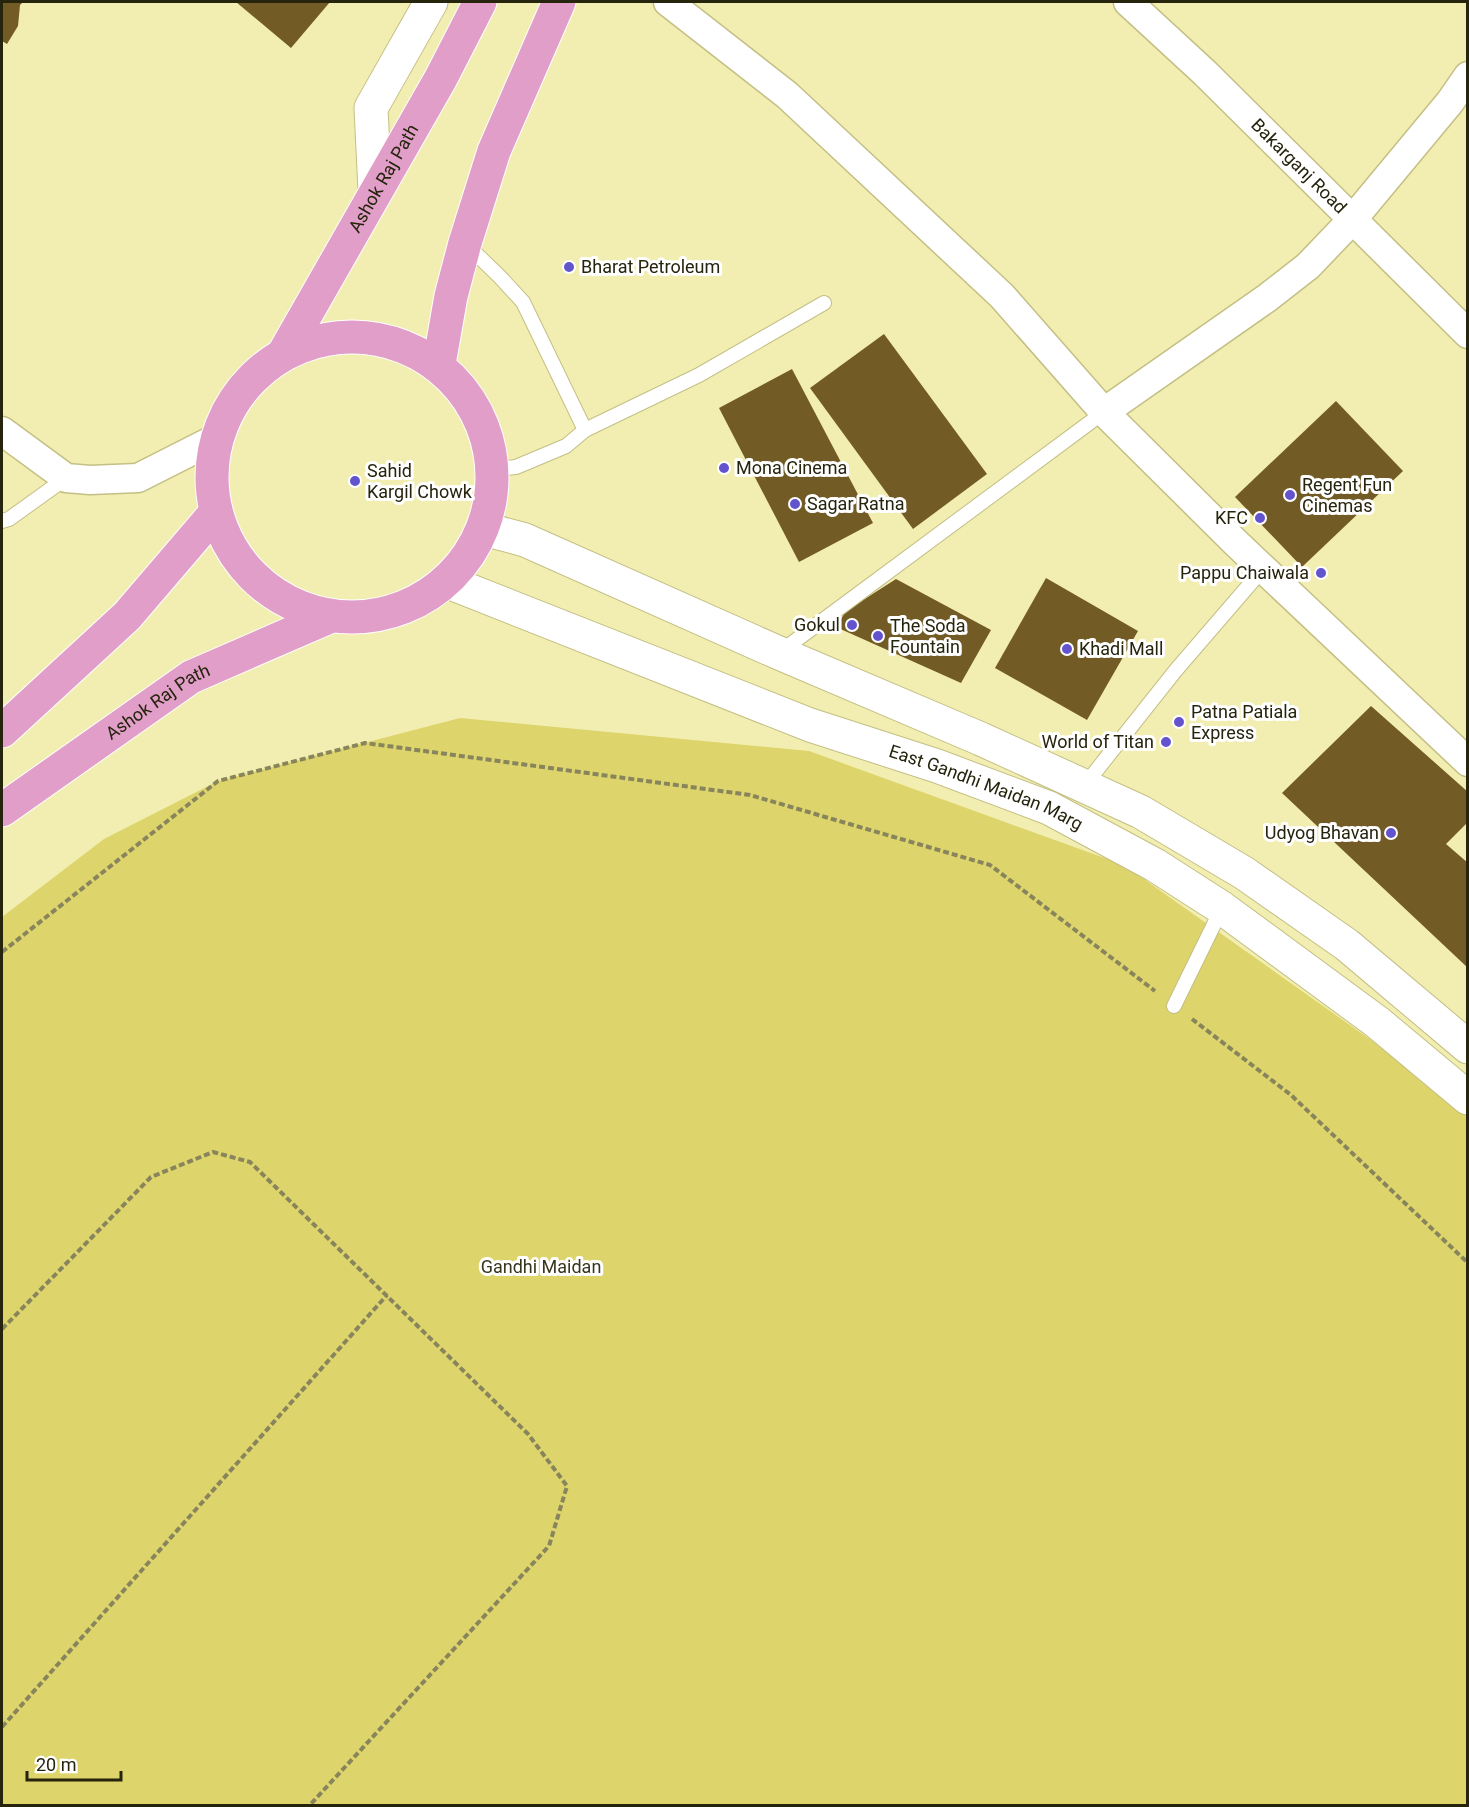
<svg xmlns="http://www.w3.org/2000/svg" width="1469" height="1807" viewBox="0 0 1469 1807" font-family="Roboto,sans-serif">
<rect width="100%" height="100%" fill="#f2eeb1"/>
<!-- green -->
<path fill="#ddd46c" d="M460,718L809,751L1124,865L1467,1108V1805L2,1806V917L104,839L218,781Z"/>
<!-- building -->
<g fill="#735b25">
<path d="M2,2H23L20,5L18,26L7,44L2,41Z"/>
<path d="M236,2H330L291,48Z"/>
<path d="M884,334L987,474L913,529L810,388Z"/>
<path d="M792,369L873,523L799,562L719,408Z"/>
<path d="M1336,401L1403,471L1302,567L1235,497Z"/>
<path d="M1046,578L1138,631L1087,720L995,668Z"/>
<path d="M896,579L991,630L961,683L836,627L846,611Z"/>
<path d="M1371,706L1468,792V822L1446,844L1468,863V968L1282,793Z"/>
</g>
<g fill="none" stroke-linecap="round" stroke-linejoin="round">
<defs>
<g id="service">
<path d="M467,245L500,277L523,302L585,430"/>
<path d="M494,469L516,467L566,446L585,430L699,375L824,303"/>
<path d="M2,521L9,519L66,478"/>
<path d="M780,652L1104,412"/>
<path d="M1084,786L1176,670L1263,569"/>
<path d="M1174,1006L1222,908"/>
</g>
<g id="minor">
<path d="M668,2L787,95L1002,296L1104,412L1236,543L1468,762"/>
<path id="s1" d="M1128,2L1205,73L1468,334"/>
<path d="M1104,412L1267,298L1308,266L1352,220L1450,102L1468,76"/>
<path d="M2,431L66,478L90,480L138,478L217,438"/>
</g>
<path id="tertiary" d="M375,191L371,108L431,2"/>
<g id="secondary">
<path d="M484,529L525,540L779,653L981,739L1141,812L1244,873L1347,945L1468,1047"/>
<path id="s2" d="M448,582L810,725L937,766L1049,808L1155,865L1222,908L1377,1022L1468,1098"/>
</g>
<g id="primary">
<circle cx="352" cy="477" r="140"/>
<path id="s3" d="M284,353L441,78L480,2"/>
<path d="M439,364L451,296L465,243L494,151L559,2"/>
<path d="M2,731L127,616L216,512"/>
<path id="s4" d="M2,810L191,677L329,617"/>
</g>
</defs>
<!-- service casing -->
<use href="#service" stroke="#c4bf84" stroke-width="16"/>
<!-- minor casing -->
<use href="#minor" stroke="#c4bf84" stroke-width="31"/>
<!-- tertiary casing -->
<use href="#tertiary" stroke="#c4bf84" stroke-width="35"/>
<!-- secondary casing -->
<use href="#secondary" stroke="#c4bf84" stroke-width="35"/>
<!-- primary casing -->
<use href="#primary" stroke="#fff" stroke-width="35"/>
<!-- path -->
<g stroke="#88855c" stroke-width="4" stroke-dasharray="6 3" stroke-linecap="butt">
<path d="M2,952L218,781L365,743L750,795L990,865L1155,991"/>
<path d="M1192,1019L1291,1095L1468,1263"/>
<path d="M2,1329L151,1177L213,1152L250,1162L528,1434L567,1486L549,1546L309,1806"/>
<path d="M2,1727L387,1295"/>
</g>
<!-- service -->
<use href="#service" stroke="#fff" stroke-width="14"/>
<!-- minor -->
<use href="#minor" stroke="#fff" stroke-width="28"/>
<!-- tertiary -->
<use href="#tertiary" stroke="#fff" stroke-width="33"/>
<!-- secondary -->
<use href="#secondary" stroke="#fff" stroke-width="33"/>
<!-- primary -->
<use href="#primary" stroke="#e19ec8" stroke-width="33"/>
</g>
<!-- markers -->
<g fill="#6354cd" stroke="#fff" stroke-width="2">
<circle cx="569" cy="267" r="6"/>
<circle cx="724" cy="468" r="6"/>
<circle cx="355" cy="481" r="6"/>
<circle cx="1290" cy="495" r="6"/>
<circle cx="795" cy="504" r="6"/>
<circle cx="1260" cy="518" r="6"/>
<circle cx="1321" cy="573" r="6"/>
<circle cx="852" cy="625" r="6"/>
<circle cx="878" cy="636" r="6"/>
<circle cx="1067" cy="649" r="6"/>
<circle cx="1179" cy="722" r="6"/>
<circle cx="1166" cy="742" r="6"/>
<circle cx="1391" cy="833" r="6"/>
</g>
<g text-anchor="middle" stroke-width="6" stroke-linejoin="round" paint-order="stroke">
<!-- street labels -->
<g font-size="18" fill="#26240c" stroke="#fff">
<text dy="6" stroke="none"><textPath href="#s1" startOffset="237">Bakarganj Road</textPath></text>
<text dy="6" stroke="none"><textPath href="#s3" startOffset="201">Ashok Raj Path</textPath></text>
<text dy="6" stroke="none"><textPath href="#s4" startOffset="190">Ashok Raj Path</textPath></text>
<text dy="6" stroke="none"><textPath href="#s2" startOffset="576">East Gandhi Maidan Marg</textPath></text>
</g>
<!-- poi labels -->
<g font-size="18" fill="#26240c" stroke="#fff" text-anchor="start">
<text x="581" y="273">Bharat Petroleum</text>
<text x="736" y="474">Mona Cinema</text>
<text x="367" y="477">Sahid<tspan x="367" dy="21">Kargil Chowk</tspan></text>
<text x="1302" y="491">Regent Fun<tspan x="1302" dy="21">Cinemas</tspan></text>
<text x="807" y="510">Sagar Ratna</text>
<text x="1248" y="524" text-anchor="end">KFC</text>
<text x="1309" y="579" text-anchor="end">Pappu Chaiwala</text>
<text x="840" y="631" text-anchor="end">Gokul</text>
<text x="890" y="632">The Soda<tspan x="890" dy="21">Fountain</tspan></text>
<text x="1079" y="655">Khadi Mall</text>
<text x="1191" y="718">Patna Patiala<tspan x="1191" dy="21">Express</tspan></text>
<text x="1154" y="748" text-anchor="end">World of Titan</text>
<text x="1379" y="839" text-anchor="end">Udyog Bhavan</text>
</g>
<!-- park labels -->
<g font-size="18" fill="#38361d" stroke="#fff">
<text x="541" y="1273">Gandhi Maidan</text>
</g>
</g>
<!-- border -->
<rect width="1469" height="1807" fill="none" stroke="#26240c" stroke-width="6"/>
<!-- scale -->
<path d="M27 1771v9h94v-9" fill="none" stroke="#26240c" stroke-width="3"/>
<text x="36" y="1771" font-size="18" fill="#26240c" stroke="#ffffff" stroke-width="4.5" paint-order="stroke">20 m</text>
</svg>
